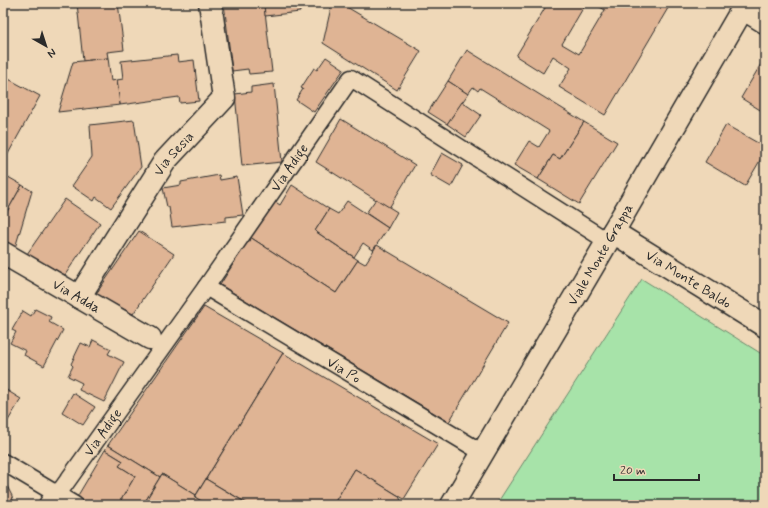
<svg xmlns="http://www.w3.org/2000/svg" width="768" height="508" viewBox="0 0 768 508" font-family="Mynerve,sans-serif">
<rect width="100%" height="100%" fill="#efd8b8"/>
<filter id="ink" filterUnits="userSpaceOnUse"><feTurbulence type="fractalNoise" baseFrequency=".025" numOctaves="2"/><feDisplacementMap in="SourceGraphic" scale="8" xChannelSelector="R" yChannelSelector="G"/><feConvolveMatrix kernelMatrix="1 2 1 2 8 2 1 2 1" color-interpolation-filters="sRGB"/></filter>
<g filter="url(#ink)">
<!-- green -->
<path fill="#a7e3a9" stroke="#69876a" d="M642,279L765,356V505H496Z"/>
<!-- building -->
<g fill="#dfb494" stroke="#2b2b2b">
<path d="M77,3H118L124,50L107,52L108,58L83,61Z"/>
<path d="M224,3H264L272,72L249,74L248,69L232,71Z"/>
<path d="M264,3H299L300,12L265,16Z"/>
<path d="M332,3H340L421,51L397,90L323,43Z"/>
<path d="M548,3H586L562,44L579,54L605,10L593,3H671L605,115L559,87L571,68L553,56L543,73L516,56Z"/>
<path d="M467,50L584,122L560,159L553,155L538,179L514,165L529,141L539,147L549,131L480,88L478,91L473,87L468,94L448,81Z"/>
<path d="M177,55L178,62L194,60L199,101L180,103L179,97L120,105L117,80L123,79L121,61Z"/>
<path d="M326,57L344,69L314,112L296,100L303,89L301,88L314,68L317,70Z"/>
<path d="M765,57V113L741,98Z"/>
<path d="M108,58L111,81L117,80L120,105L58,112L73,62Z"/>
<path d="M3,76L40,96L3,163Z"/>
<path d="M448,81L468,94L447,124L428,112Z"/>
<path d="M274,84L282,162L242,166L235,94L251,92V87Z"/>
<path d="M462,102L481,115L466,137L447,124Z"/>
<path d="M341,119L415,165L389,208L316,162Z"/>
<path d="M134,120L141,167L111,208L96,197L94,201L72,186L92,157L90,125Z"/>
<path d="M584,122L617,142L579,204L538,179L553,155L560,159Z"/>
<path d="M726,125L765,147V152L745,186L705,162Z"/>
<path d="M442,153L463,165L451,187L430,175Z"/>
<path d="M3,174L22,185L3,219Z"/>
<path d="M219,175L220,180L237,177L243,215L226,217V221L172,227L169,207H167L163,188L181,185V182Z"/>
<path d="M22,185L32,191L15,248L3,241V219Z"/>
<path d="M292,185L329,209L315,231L358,260L336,293L250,237L274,201L280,205Z"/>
<path d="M65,199L100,223L65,275L27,254Z"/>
<path d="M376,199L397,212L388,228L366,213Z"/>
<path d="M347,201L388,228L373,250L363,243L354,257L315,231L329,209L338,214Z"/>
<path d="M139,231L174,254L133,314L96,294Z"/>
<path d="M250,237L336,293L358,260L365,264L377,245L508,323L449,422L220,285Z"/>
<path d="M204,307L283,353L196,495L162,474L160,477L108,445Z"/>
<path d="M35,309L51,317L49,322L63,330L44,366L24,355L26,351L10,343L16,332L12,330L23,311L31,316Z"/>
<path d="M93,340L111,349L108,354L124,362L104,402L79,390L82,383L68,376L73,366L71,364L81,343L90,347Z"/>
<path d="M283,353L438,444L404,499L355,469L333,505H250L206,479Z"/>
<path d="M3,388L21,399L3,429Z"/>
<path d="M73,393L95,407L83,425L62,412Z"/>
<path d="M108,445L160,477L143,505H118L135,476L119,466L123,461L105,450Z"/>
<path d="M105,450L123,461L119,466L135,476L118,505H90L77,497Z"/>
<path d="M355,469L399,496L401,501L399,505H333Z"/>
<path d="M162,474L196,495L195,497L208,505H143Z"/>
<path d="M206,479L226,491L250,505H208L195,497Z"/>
<path d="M3,483L6,484L12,496L14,505H3Z"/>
</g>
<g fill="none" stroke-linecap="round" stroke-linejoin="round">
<defs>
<g id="lane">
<path id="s1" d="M206,287L483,453"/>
<path d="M3,462L75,505"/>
<path id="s2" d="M58,494L206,287L351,78L607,241"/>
</g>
<g id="street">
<path d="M742,8L765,22"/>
<path id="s3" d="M613,232L765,326"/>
<path id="s4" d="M3,253L150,338"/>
<path id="s5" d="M79,297L165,161L224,98L210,3"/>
<path d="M50,505L58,494"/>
</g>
<g id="secondary">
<path id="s6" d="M452,505L613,232L746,3"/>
</g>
</defs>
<!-- lane casing -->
<use href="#lane" stroke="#2b2b2b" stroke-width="19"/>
<!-- street casing -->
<use href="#street" stroke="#2b2b2b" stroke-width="25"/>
<!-- secondary casing -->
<use href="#secondary" stroke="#2b2b2b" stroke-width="25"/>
<!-- lane -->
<use href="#lane" stroke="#efd8b8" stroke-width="16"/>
<!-- street -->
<use href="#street" stroke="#efd8b8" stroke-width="22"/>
<!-- secondary -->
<use href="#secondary" stroke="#efd8b8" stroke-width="22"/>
</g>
</g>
<g text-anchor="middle" stroke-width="4" stroke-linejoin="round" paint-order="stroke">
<!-- street labels -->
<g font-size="14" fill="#2b2b2b" stroke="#efd8b8">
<text dy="5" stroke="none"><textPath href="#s5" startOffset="172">Via Sesia</textPath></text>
<text dy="5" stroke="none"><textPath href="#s2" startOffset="400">Via Adige</textPath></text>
<text dy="5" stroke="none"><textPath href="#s6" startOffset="291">Viale Monte Grappa</textPath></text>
<text dy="5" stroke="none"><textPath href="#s3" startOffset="89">Via Monte Baldo</textPath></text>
<text dy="5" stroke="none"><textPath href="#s4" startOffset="85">Via Adda</textPath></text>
<text dy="5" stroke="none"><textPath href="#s1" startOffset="161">Via Po</textPath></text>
<text dy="5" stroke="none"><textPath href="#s2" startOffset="76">Via Adige</textPath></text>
</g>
</g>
<!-- margin -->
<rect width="768" height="508" fill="none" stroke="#efd8b8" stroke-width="16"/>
<rect x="8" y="8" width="752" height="492" fill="none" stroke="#2b2b2b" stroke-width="1.5" filter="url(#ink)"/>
<!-- north arrow -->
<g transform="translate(46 46) rotate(141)" stroke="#efd8b8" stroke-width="3" paint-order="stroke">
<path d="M0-3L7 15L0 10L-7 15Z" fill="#2b2b2b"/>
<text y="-6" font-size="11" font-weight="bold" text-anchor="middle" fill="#2b2b2b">N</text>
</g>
<!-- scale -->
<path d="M614 474v6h85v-6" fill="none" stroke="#2b2b2b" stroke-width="2"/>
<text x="620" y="474" font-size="12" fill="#2b2b2b" stroke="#efd8b8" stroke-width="3" paint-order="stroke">20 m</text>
</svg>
